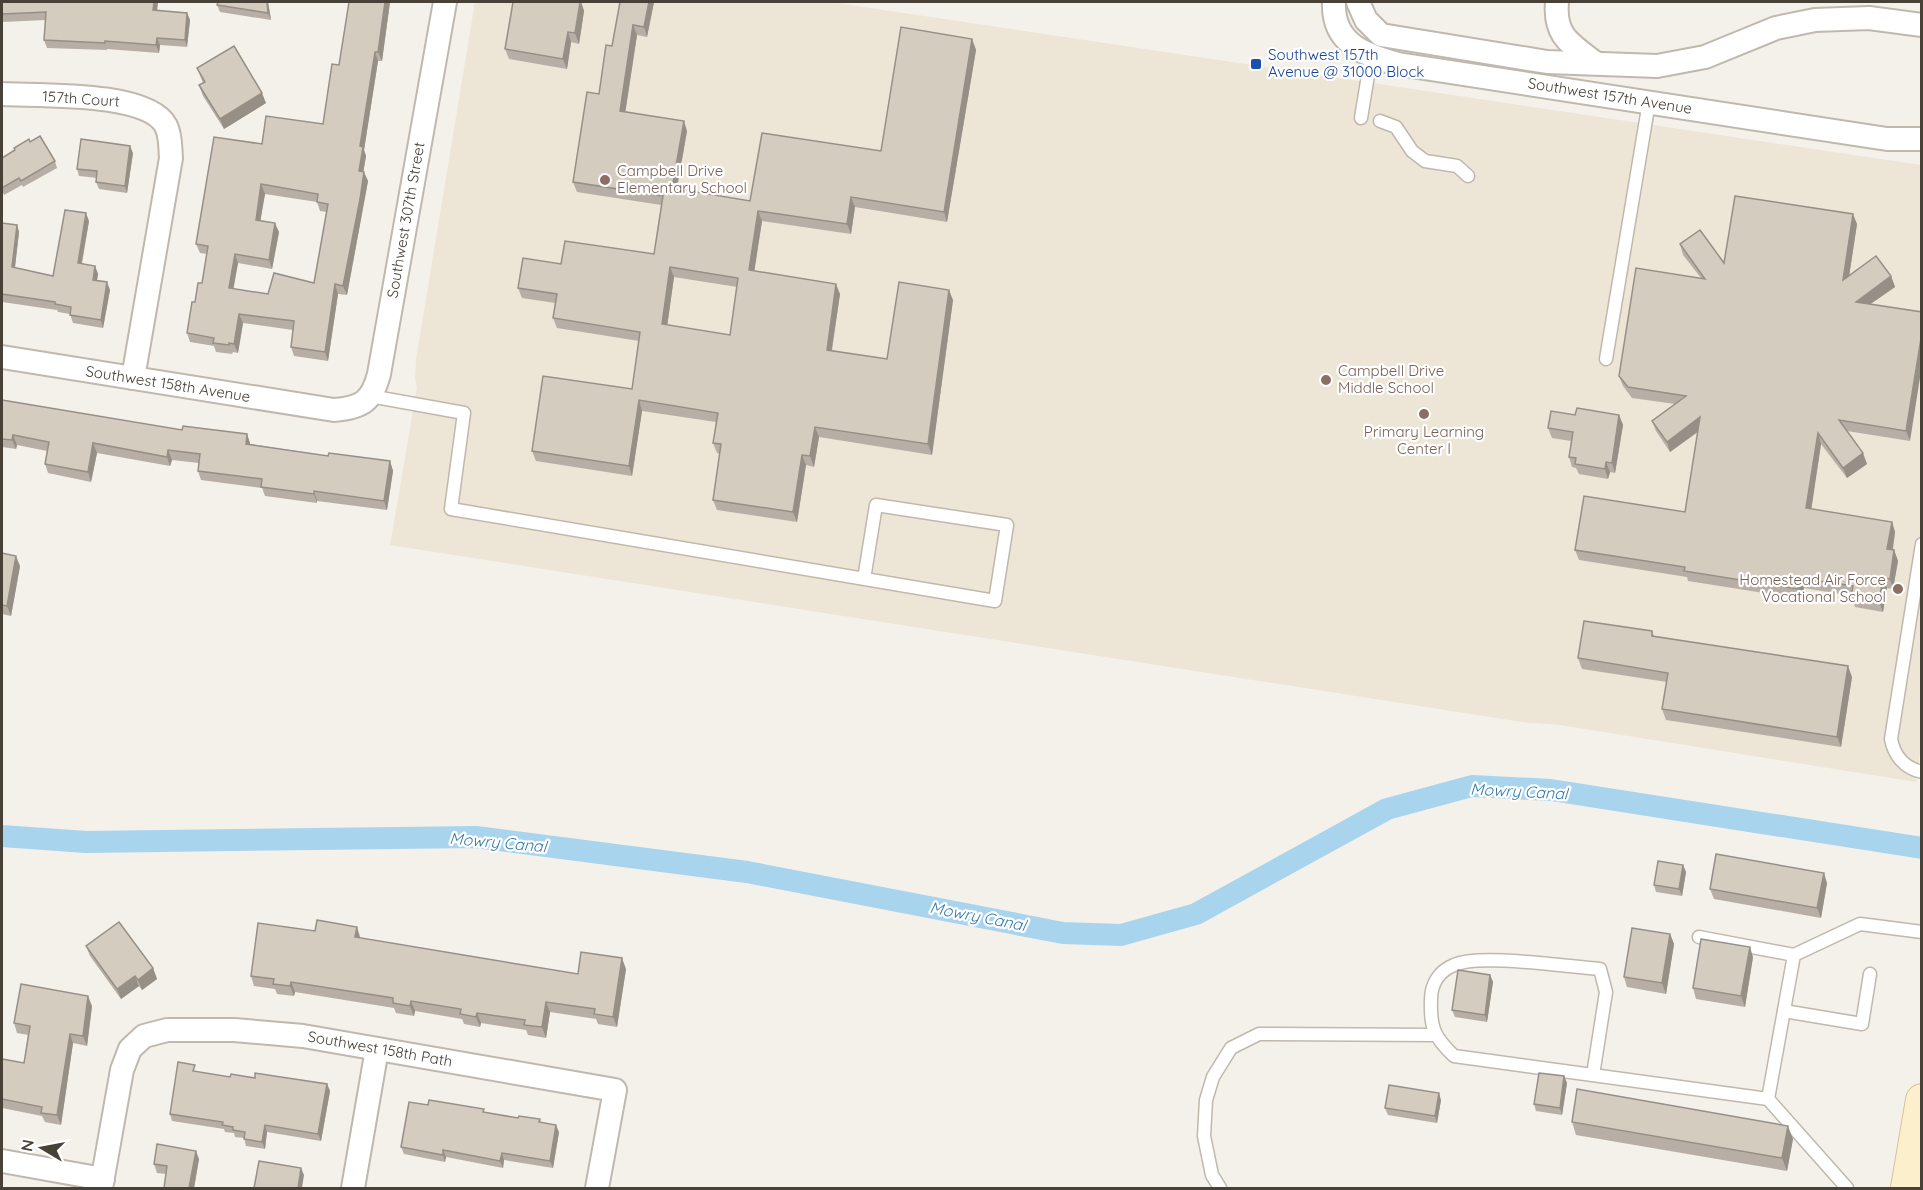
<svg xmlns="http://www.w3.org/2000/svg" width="1923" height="1190" viewBox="0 0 1923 1190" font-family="Quicksand,sans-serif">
<rect width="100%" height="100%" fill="#f4f1ea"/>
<!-- education -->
<path fill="#ede5d5" d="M475,2H830L1921,165L1922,737L1916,782L1560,725L1522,722L390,545L417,388L415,378L416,359Z"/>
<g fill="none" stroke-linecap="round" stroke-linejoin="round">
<!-- canal -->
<path stroke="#a9d4ee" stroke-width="22" d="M2,836L86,842L476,837L747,872L1063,933L1121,935L1196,914L1387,809L1472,786L1551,790L1922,848"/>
<defs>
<g id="lane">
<path d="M1361,118L1371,57"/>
<path d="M1380,121L1396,127L1412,151L1425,161L1457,166L1468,176"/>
<path d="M1606,359L1649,102"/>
<path d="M370,396L464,413L451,509L995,601L1007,525L876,505L864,579"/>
<path d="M1922,544L1891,739C1894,755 1904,768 1922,772"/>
<path d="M1699,937L1794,955L1860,924L1922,932"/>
<path d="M1784,1011L1862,1024L1870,974"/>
<path d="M1593,1075L1606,992L1600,969C1568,967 1480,953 1454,965C1439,971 1431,984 1431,1000C1430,1028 1434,1037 1454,1056L1768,1099L1847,1188"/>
<path d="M1768,1099L1794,955"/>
<path d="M1220,1188L1212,1175L1204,1136L1206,1100L1213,1077L1231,1048L1259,1034L1436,1035"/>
</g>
<g id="street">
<path d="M1334,2C1332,43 1364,55 1398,64L1887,139H1922"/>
<path d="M1358,2L1366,20L1381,35L1547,62L1657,66L1705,57L1776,28L1815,20L1869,18L1922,25"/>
<path d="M1557,2C1554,35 1569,43 1594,62"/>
<path d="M2,94C38,96 148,91 166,126C171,136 170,147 171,158L133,378"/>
<path d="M2,357L334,410C362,408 372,401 379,374L445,2"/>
<path d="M2,1161L103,1179"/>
<path d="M101,1188L122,1070L130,1049L144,1036L167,1030H234L303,1036L615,1090L597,1188"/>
<path d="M353,1188L377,1049"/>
</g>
<path id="secondary" d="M1907,1188L1922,1100"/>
</defs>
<!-- lane casing -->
<use href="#lane" stroke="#c0b8ad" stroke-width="15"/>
<!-- street casing -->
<use href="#street" stroke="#c0b8ad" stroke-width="26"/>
<!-- secondary casing -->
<use href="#secondary" stroke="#d2c29b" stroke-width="34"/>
<!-- lane -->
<use href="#lane" stroke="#fff" stroke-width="12"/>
<!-- street -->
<use href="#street" stroke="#fff" stroke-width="22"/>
<!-- secondary -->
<use href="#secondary" stroke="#fcefcc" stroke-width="32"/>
</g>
<!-- wall -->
<g fill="#b7afa5" fill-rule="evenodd">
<path d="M2,2H158L157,11L187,13L190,20L187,47L160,45L159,53L107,49V50L47,48L44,40L46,20L2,22Z"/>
<path d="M218,2H268L271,20L220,12L217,5Z"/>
<path d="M390,2L382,61H378L364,150L366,156L363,172L368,181L363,208L347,295L338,294L328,361L294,356L291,347L293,330L243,323L238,353L233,352L232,354L216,352L214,346L190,342L187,333L195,302L202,283L207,254L200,253L196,244L262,144L323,124L339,65ZM265,194L317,202L320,211L327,212L314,283L268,294L233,289L238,263L272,269L279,232L260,221Z"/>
<path d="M581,2L584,11L579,44L571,42L567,69L509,59L505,49Z"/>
<path d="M654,2L647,37L637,35L625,112L687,131L677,189L750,201L881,151L972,39L976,50L947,222L855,207L851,234L762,221L754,271L840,294L832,351L887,359L953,300L932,455L819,437L814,467L806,465L797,522L717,510L713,500L720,454L717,453L713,443L716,422L642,411L632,476L536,461L532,451L632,389L639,341L557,328L553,318L555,303L522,298L518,288L561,264L654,254L661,205L577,192L573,182L599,94L612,46ZM674,277L737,287L730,335L667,325Z"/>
<path d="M197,68L266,103L224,129L203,96L199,85L203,83Z"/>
<path d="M30,142L55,161L57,168L23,187L22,185L4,195L2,190V158L14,150V148Z"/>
<path d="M133,153L127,193L99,189L96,182L97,178L79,176L77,169Z"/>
<path d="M89,221L82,264L95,266L98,274L97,280L110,290L103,328L73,323L70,314L58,312L57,310L2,302V223L17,225L19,232L15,268L53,276Z"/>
<path d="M1857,224L1849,276H1891L1895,287L1870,304L1910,441L1847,431L1867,464L1847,478L1821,444L1811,509L1892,522L1895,532L1893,550H1894L1898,561L1893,589L1887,588L1883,612L1855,607L1852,596L1804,588L1802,599L1688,581L1687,577L1579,560L1575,550L1685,512L1698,432L1670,452L1656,431L1652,421L1675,404L1632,398L1623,386L1619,376L1701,278L1683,255L1680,244L1724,263Z"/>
<path d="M2,400L182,430L247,434L250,444L328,456L390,461L393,471L387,510L317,501V503L265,496L262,488L201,480L198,471L199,463L172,460L170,466L97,453L91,482L48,473L45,464L47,451L17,445L16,449L2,447Z"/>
<path d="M1619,415L1623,425L1615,473L1610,472L1608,479L1579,474L1576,468L1572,467L1569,457L1571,441L1552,438L1548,428Z"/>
<path d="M2,553L20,566L11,616L2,614Z"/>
<path d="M1652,631L1654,636L1852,677L1841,747L1666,720L1662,709L1667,682L1582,669L1578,658Z"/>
<path d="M1683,865L1686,872L1682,896L1656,892L1654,885Z"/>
<path d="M1827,883L1821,918L1714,899L1710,889Z"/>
<path d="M1670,934L1674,944L1666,994L1627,987L1624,977Z"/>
<path d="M360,937V938L578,974L626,969L617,1027L598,1024L596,1019L550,1012L546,1038L528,1035L526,1030L481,1023L480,1027L464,1024L462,1019L415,1011L414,1016L396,1013L394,1008L295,992L294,996L277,994L275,989L254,986L251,976Z"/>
<path d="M86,946L153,968L157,979L142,990L139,986L121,999L90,956Z"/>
<path d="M1753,957L1745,1007L1696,999L1693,988Z"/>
<path d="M1490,975L1493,982L1487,1022L1455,1017L1452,1010Z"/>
<path d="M92,1006L87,1046L73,1043L61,1125L45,1122L42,1116L2,1108V1059L24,1063L28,1035L17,1033L14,1023Z"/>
<path d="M197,1072L230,1077L255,1078L327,1084L330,1091L321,1141L267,1132L265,1149L246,1146L244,1138L235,1137L234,1133L225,1132L224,1129L172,1121L170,1114Z"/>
<path d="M1564,1076L1567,1083L1562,1115L1536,1111L1534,1104Z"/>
<path d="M1441,1100L1437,1123L1388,1115L1385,1108Z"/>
<path d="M428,1105L485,1112L518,1118L540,1119L541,1123L559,1132L553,1168L504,1160L503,1168L446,1157L445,1162L404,1154L401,1147Z"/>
<path d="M1572,1122L1793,1139L1787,1171L1576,1135Z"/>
<path d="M199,1159L194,1188H164L166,1174L157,1173L154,1164Z"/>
</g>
<!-- shaded-wall -->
<g fill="#958f86">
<path d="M154,2H158L156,18L153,10Z"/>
<path d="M267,2H268L271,20L268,13Z"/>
<path d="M385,2H390L382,61L378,52Z"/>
<path d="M581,2L584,11L579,44L575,33Z"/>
<path d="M649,2H654L647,37L644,27Z"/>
<path d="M187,13L190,20L187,47L185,40Z"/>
<path d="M633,25L637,35L624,121L620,111Z"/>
<path d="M568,32L571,42L567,69L563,59Z"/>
<path d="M157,38L160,45L159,53L156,45Z"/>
<path d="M972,39L976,50L947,222L944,212Z"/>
<path d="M375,52L378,61L364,150L366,156L362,180L359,171L360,146Z"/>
<path d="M262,93L266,103L224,129L220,119Z"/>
<path d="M684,121L687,131L675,198L672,188Z"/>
<path d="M130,146L133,153L127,193L125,186Z"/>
<path d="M364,172L368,181L347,295L343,286Z"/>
<path d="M261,184L265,194L259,229L256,220Z"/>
<path d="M851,197L855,207L851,234L847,224Z"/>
<path d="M758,211L762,221L753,280L749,270Z"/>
<path d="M86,213L89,221L80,271L78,263Z"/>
<path d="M1853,214L1857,224L1847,290L1843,280Z"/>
<path d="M275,223L279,232L272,269L269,260Z"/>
<path d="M17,225L19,232L14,275L12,267Z"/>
<path d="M235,254L238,263L232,297L229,288Z"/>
<path d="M95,266L98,274L96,287L93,280Z"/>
<path d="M670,267L674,277L666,335L662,324Z"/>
<path d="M1891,276L1895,287L1859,312L1856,302Z"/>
<path d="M107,282L110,290L103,328L101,320Z"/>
<path d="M335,284L338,294L328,361L325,352Z"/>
<path d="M836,284L840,294L830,360L827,350Z"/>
<path d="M949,290L953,300L932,455L928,444Z"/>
<path d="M239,314L243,323L238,353L234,344Z"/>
<path d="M1922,332V365L1910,441L1906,431Z"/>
<path d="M639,400L642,411L632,476L629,466Z"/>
<path d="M1619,415L1623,425L1615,473L1612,463Z"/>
<path d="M1700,417L1704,427L1670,452L1667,442Z"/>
<path d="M815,427L819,437L814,467L810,456Z"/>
<path d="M1818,433L1821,444L1810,518L1806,508Z"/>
<path d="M247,434L250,443L249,453L246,444Z"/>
<path d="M13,435L17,445L16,449L12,440Z"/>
<path d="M93,443L97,453L91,482L88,472Z"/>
<path d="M168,450L172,460L170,466L167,457Z"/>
<path d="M1863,453L1867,464L1847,478L1843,468Z"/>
<path d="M802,455L806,465L797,522L793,512Z"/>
<path d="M390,461L393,471L387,510L384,501Z"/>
<path d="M1606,462L1610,472L1608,479L1605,469Z"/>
<path d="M314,491L317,501V503L314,494Z"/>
<path d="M1892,522L1895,532L1891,559L1887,549Z"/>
<path d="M1894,550L1898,561L1893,589L1890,579Z"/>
<path d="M16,556L20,566L11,616L7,606Z"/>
<path d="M1800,578L1804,588L1802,599L1798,589Z"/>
<path d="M1883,578L1887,588L1883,612L1879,601Z"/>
<path d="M1848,666L1852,677L1841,747L1837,737Z"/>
<path d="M1683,865L1686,872L1682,896L1679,889Z"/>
<path d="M1824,873L1827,883L1821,918L1817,908Z"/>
<path d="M357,927L360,937L359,947L355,937Z"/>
<path d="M1670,934L1674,944L1666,994L1662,983Z"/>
<path d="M1750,947L1753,957L1745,1007L1741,996Z"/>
<path d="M622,958L626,969L617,1027L613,1017Z"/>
<path d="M153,968L157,979L142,990L138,980Z"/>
<path d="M1490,975L1493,982L1487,1022L1485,1015Z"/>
<path d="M135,976L139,986L121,999L117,989Z"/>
<path d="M291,982L295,992L294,996L290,986Z"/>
<path d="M88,996L92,1006L87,1046L83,1036Z"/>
<path d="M411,1001L415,1011L414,1016L410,1006Z"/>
<path d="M546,1002L550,1012L546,1038L542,1027Z"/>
<path d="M477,1013L481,1023L480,1027L476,1017Z"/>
<path d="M70,1034L73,1043L61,1125L57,1115Z"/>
<path d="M1564,1076L1567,1083L1562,1115L1560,1108Z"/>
<path d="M327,1084L330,1091L321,1141L318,1134Z"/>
<path d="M1439,1093L1441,1100L1437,1123L1435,1116Z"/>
<path d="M265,1125L267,1132L265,1149L262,1142Z"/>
<path d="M556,1125L559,1132L553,1168L550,1161Z"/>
<path d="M1788,1126L1793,1139L1787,1171L1782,1158Z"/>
<path d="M443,1150L446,1157L445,1162L443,1155Z"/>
<path d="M196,1151L199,1159L194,1188H189Z"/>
<path d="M502,1153L504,1160L503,1168L500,1161Z"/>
<path d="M301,1168L304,1175L302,1188H298Z"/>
</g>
<!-- building -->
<g fill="#d5ccc0" stroke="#958f86" stroke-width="1.5" fill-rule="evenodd">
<path d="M2,2H154L153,10L187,13L185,40L157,38L156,45L105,41V43L44,40L46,12L2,14Z"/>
<path d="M218,2H267L268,13L217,5Z"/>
<path d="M349,2H385L378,52H375L360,146L363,147L359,171L364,172L360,199L343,286L335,284L325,352L291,347L294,321L239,314L234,344L229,343V345L213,343L214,338L187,333L192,302H195L198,283H202L208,246L196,244L214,137L262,144L266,116L323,124L332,64L339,65ZM261,184L318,194L317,202L328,204L314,283L274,273L268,294L229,288L235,254L269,260L275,223L256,220Z"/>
<path d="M513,2H580L575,33L568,32L563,59L505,49Z"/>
<path d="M620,2H649L644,27L633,25L620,111L684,121L672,188L750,201L762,133L881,151L901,27L972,39L944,212L851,197L847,224L758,211L749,270L836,284L827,350L887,359L899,282L949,290L928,444L815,427L810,456L802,455L793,512L713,500L721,444L713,443L718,413L639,400L629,466L532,451L543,376L632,389L640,332L553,318L557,294L518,288L523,258L561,264L565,241L654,254L663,196L573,182L587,92L599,94L606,45L612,46ZM670,267L738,278L730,335L662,324Z"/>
<path d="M234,46L262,93L220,119L199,85L205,82L197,68Z"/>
<path d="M40,136L55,161L21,181L19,178L2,188V158L15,150L14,148L29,139L30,142Z"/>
<path d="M81,139L130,146L125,186L96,182L97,171L77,169Z"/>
<path d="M1735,196L1853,214L1843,280L1876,256L1891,276L1856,302L1922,312V332L1906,431L1839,420L1863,453L1843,468L1818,433L1806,508L1892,522L1887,549L1894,550L1890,579L1883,578L1879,601L1851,597L1853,586L1800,578L1798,589L1684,571L1685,567L1575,550L1584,496L1685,512L1700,417L1667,442L1652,421L1686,396L1628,387L1619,376L1636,268L1705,279L1680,244L1700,230L1724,263Z"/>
<path d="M65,210L86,213L78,263L95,266L93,280L107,282L101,320L70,315L71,307L55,304V302L2,294V223L17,225L12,267L53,276Z"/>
<path d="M2,400L182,430L183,426L247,434L246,444L328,456L329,453L390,461L384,501L314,491V494L261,487L262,479L198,471L200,454L168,450L167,457L93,443L88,472L45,464L49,442L13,435L12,440L2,439Z"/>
<path d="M1577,408L1619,415L1612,463L1606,462L1605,469L1575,464L1576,458L1569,457L1573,432L1548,428L1551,411L1575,415Z"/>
<path d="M2,553L16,556L7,606L2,605Z"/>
<path d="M1584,621L1652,631V636L1848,666L1837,737L1662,709L1668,673L1578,658Z"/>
<path d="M1716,854L1824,873L1817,908L1710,889Z"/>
<path d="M1658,861L1683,865L1679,889L1654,885Z"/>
<path d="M317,920L357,927L355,937L578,974L581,952L622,958L613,1017L594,1014L595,1009L546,1002L542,1027L524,1025L525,1020L477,1013L476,1017L460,1014L461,1009L411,1001L410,1006L393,1003V998L291,982L290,986L273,984L274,979L251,976L258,923L315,931Z"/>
<path d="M119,922L153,968L138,980L135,976L117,989L86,946Z"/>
<path d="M1632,928L1670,934L1662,983L1624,977Z"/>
<path d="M1701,939L1750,947L1741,996L1693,988Z"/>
<path d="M1458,970L1490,975L1485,1015L1452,1010Z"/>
<path d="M21,984L88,996L83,1036L70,1034L57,1115L41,1113L42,1107L2,1099V1059L24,1063L30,1026L14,1023Z"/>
<path d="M178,1062L195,1065L193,1071L230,1077L231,1074L255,1078V1073L327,1084L318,1134L265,1125L262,1142L244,1139L245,1132L233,1130V1127L222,1125L223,1122L170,1114Z"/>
<path d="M1539,1073L1564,1076L1560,1108L1534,1104Z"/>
<path d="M1389,1085L1439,1093L1435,1116L1385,1108Z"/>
<path d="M1577,1089L1788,1126L1782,1158L1572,1122Z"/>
<path d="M429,1100L484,1109L483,1112L518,1118L519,1116L540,1119L539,1122L556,1125L550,1161L502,1153L500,1161L443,1150V1155L401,1147L409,1102L428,1105Z"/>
<path d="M157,1144L196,1151L189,1188H164L167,1166L154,1164Z"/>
<path d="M259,1161L301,1168L298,1188H254Z"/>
</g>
<!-- markers -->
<rect fill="#1a4fb4" stroke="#fff" stroke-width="2" x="1250" y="58" width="12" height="12" rx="3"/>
<g fill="#8d6e63" stroke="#fff" stroke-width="2">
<circle cx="605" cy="180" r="6"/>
<circle cx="1326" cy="380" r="6"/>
<circle cx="1424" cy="414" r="6"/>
<circle cx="1898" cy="589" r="6"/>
</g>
<g text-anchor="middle" stroke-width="4.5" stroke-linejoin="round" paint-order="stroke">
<!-- transit labels -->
<g font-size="15" fill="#164399" stroke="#fff" text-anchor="start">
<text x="1268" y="60">Southwest 157th<tspan x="1268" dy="17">Avenue @ 31000 Block</tspan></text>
</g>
<!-- street labels -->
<g font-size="15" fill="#484138" stroke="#fff">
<text transform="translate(1610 96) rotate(9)" y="5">Southwest 157th Avenue</text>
<text transform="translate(81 99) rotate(4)" y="5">157th Court</text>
<text transform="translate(406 220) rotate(-80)" y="5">Southwest 307th Street</text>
<text transform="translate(168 384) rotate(9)" y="5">Southwest 158th Avenue</text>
<text transform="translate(380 1049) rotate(10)" y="5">Southwest 158th Path</text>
</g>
<!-- education labels -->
<g font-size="15" fill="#785e54" stroke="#fff" text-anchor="start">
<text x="617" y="176">Campbell Drive<tspan x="617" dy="17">Elementary School</tspan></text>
<text x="1338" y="376">Campbell Drive<tspan x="1338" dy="17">Middle School</tspan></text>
<text x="1424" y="437" text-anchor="middle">Primary Learning<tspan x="1424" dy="17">Center I</tspan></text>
<text x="1886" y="585" text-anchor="end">Homestead Air Force<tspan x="1886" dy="17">Vocational School</tspan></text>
</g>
<!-- water labels -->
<g font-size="16" font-style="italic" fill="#337aa8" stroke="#fff">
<text transform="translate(1519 791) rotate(3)" y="6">Mowry Canal</text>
<text transform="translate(498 842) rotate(5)" y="6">Mowry Canal</text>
<text transform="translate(978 916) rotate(11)" y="6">Mowry Canal</text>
</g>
</g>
<!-- border -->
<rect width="1923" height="1190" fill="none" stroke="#484138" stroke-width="6"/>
<!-- north arrow -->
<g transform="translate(42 1148) rotate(280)" stroke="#ffffff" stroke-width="4.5" paint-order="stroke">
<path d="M0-4.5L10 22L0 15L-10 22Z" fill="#484138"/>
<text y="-9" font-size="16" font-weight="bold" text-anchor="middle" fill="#484138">N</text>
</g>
</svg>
